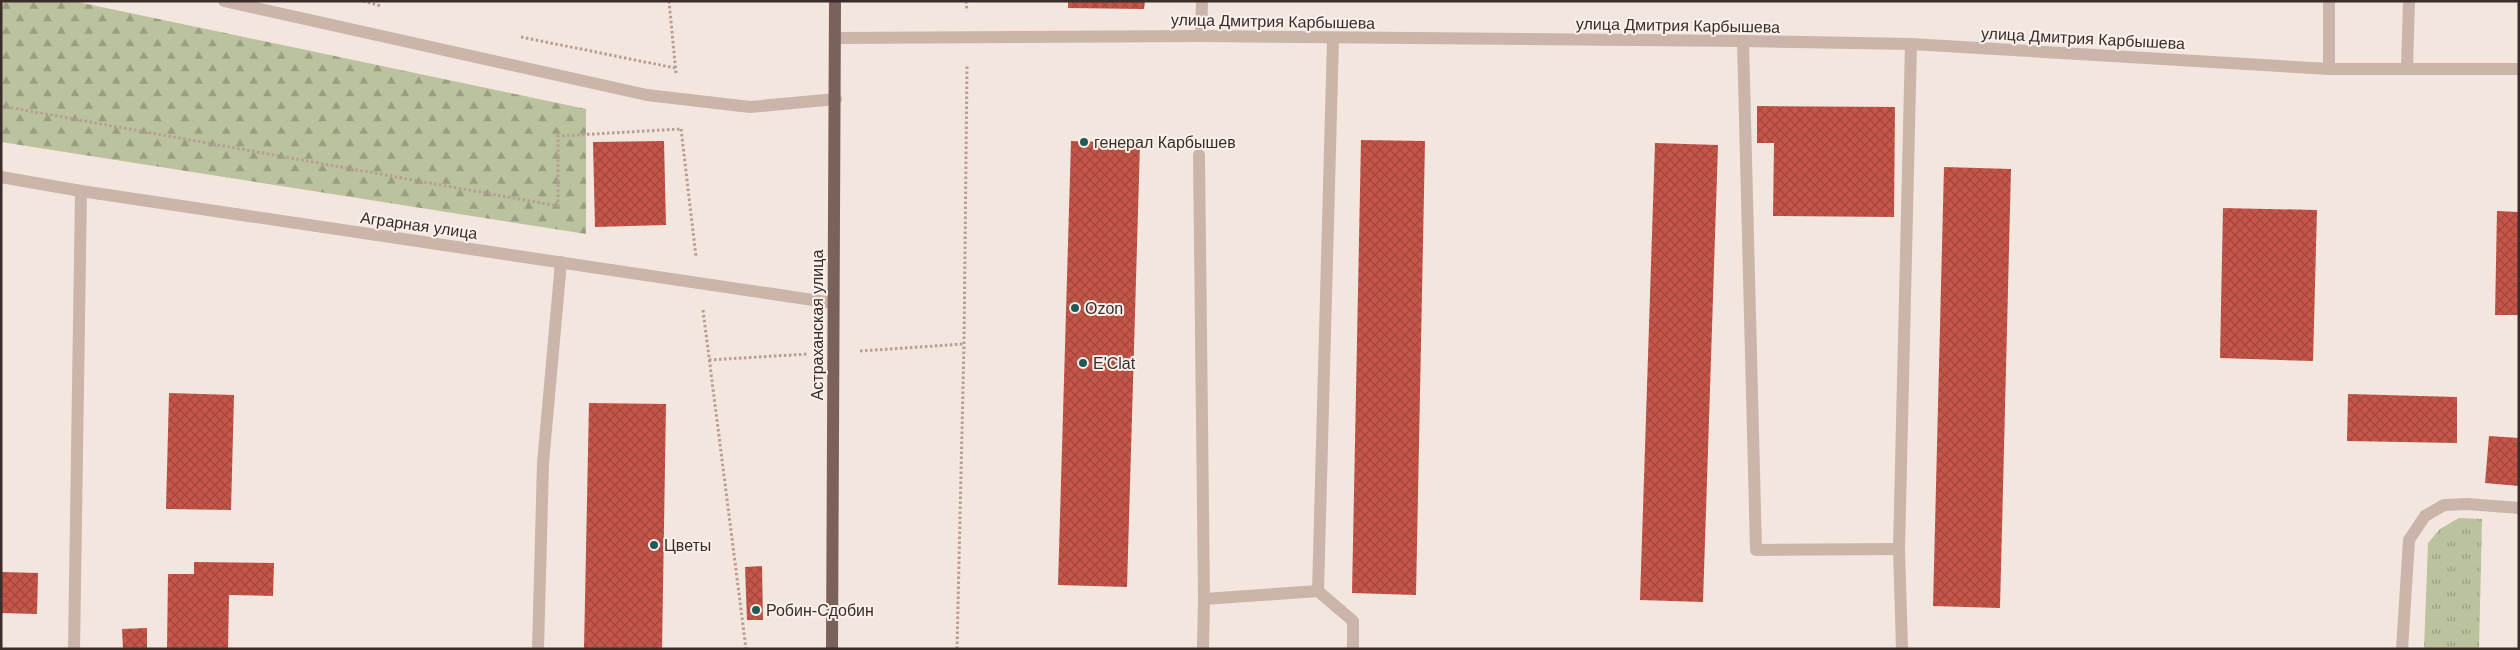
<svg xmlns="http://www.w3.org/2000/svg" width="2520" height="650" viewBox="0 0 2520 650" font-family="Arial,sans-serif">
<defs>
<pattern id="grass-tufts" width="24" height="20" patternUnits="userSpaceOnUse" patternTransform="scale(1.25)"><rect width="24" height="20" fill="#bbc29e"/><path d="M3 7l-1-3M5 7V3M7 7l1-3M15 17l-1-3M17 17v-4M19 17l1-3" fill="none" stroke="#999e81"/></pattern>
<pattern id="forest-firs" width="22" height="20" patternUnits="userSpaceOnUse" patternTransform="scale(1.25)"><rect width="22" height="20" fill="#bbc29e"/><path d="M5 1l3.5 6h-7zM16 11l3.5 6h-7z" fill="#999e81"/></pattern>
<pattern id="building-cross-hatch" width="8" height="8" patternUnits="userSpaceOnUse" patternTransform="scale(1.25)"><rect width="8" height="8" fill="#c65649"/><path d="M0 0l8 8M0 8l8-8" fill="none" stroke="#a2473d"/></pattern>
</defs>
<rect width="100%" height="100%" fill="#f3e6de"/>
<!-- grass -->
<path fill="url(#grass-tufts)" d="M2459,518L2482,519L2479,649H2424L2428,543L2440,529Z"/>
<!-- forest -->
<path fill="url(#forest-firs)" d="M1,1H73L586,109V234L1,142Z"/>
<!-- building -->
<g fill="url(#building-cross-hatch)">
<path d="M1068,1H1145L1144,9L1068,8Z"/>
<path d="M1757,106L1895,107L1894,217L1773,216L1774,143H1757Z"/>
<path d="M1361,140L1425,141L1416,595L1352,593Z"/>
<path d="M664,141L666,225L595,227L593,142Z"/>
<path d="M1071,141L1140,143L1127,587L1058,585Z"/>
<path d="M1655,143L1718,145L1703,602L1640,600Z"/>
<path d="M1944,167L2011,169L2000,608L1933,606Z"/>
<path d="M2223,208L2317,210L2313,361L2220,358Z"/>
<path d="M2497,211L2519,212V315H2495Z"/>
<path d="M169,393L234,395L231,510L166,509Z"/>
<path d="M2348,394L2457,397V443L2347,441Z"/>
<path d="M589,403L666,404L662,649H584Z"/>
<path d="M2489,436L2519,438V486L2485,483Z"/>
<path d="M194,562L274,563L273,596L229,595L228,649H167L168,574H194Z"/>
<path d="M762,566L763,620H747L745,567Z"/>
<path d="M1,572L38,573L37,614L1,613Z"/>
<path d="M147,628V649H123L122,629Z"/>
</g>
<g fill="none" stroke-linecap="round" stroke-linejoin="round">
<!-- path -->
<g stroke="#b79e94" stroke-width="3" stroke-dasharray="2.5 2.5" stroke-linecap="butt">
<path d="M363,1L381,6"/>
<path d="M669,1L676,73"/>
<path d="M966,1L967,11"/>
<path d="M521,37L675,68"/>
<path d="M1,106L558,206V136L681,129"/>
<path d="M681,129L696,257"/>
<path d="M703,310L746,649"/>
<path d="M860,351L964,344"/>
<path d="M709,360L808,354"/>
<path d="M957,649L964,344L967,64"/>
</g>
<!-- lane -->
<g stroke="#cbb4aa" stroke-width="12">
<path d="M1201,36L1202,1"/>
<path d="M1333,39L1318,591L1353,621V649"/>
<path d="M1743,41L1756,550L1899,549"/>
<path d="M2329,69V1"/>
<path d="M1199,155L1204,599L1318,591"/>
<path d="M74,649L81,191"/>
<path d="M538,649L543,463L561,262"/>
<path d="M1203,649L1204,599"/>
<path d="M1902,649L1899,549L1911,44"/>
<path d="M2402,649L2409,540L2425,516L2444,505L2468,504L2519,508"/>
</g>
<!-- street -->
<g stroke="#cbb4aa" stroke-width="12">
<path d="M224,1L647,95L750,107L836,99"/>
<path d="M836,38L1201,36L1743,41L1911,44L2329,69H2519"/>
<path d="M2407,69L2409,1"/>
<path d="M1,177L81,191L833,303"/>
</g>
<!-- primary -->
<path stroke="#7a615b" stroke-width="12" d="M832,649L835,1"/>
</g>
<!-- markers -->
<g fill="#1f5a56" stroke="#faf1eb" stroke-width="2">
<circle cx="1084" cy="142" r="5"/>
<circle cx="1075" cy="308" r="5"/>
<circle cx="1083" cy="363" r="5"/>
<circle cx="654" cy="545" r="5"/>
<circle cx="756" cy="610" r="5"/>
</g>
<g text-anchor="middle" stroke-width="4" stroke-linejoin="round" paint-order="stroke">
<!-- street labels -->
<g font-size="16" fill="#392c29" stroke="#faf1eb">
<text transform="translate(1273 21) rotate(1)" y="6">улица Дмитрия Карбышева</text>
<text transform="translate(1678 25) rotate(1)" y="6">улица Дмитрия Карбышева</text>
<text transform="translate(2083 38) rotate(3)" y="6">улица Дмитрия Карбышева</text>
<text transform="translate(419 225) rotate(8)" y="6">Аграрная улица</text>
<text transform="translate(817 325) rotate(-90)" y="6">Астраханская улица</text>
</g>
<!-- poi labels -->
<g font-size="16" fill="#392c29" stroke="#faf1eb" text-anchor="start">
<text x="1094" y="148">генерал Карбышев</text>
<text x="1085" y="314">Ozon</text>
<text x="1093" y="369">E'Clat</text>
<text x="664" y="551">Цветы</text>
<text x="766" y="616">Робин-Сдобин</text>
</g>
</g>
<!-- border -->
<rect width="2520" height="650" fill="none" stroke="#392c29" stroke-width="5"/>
</svg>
